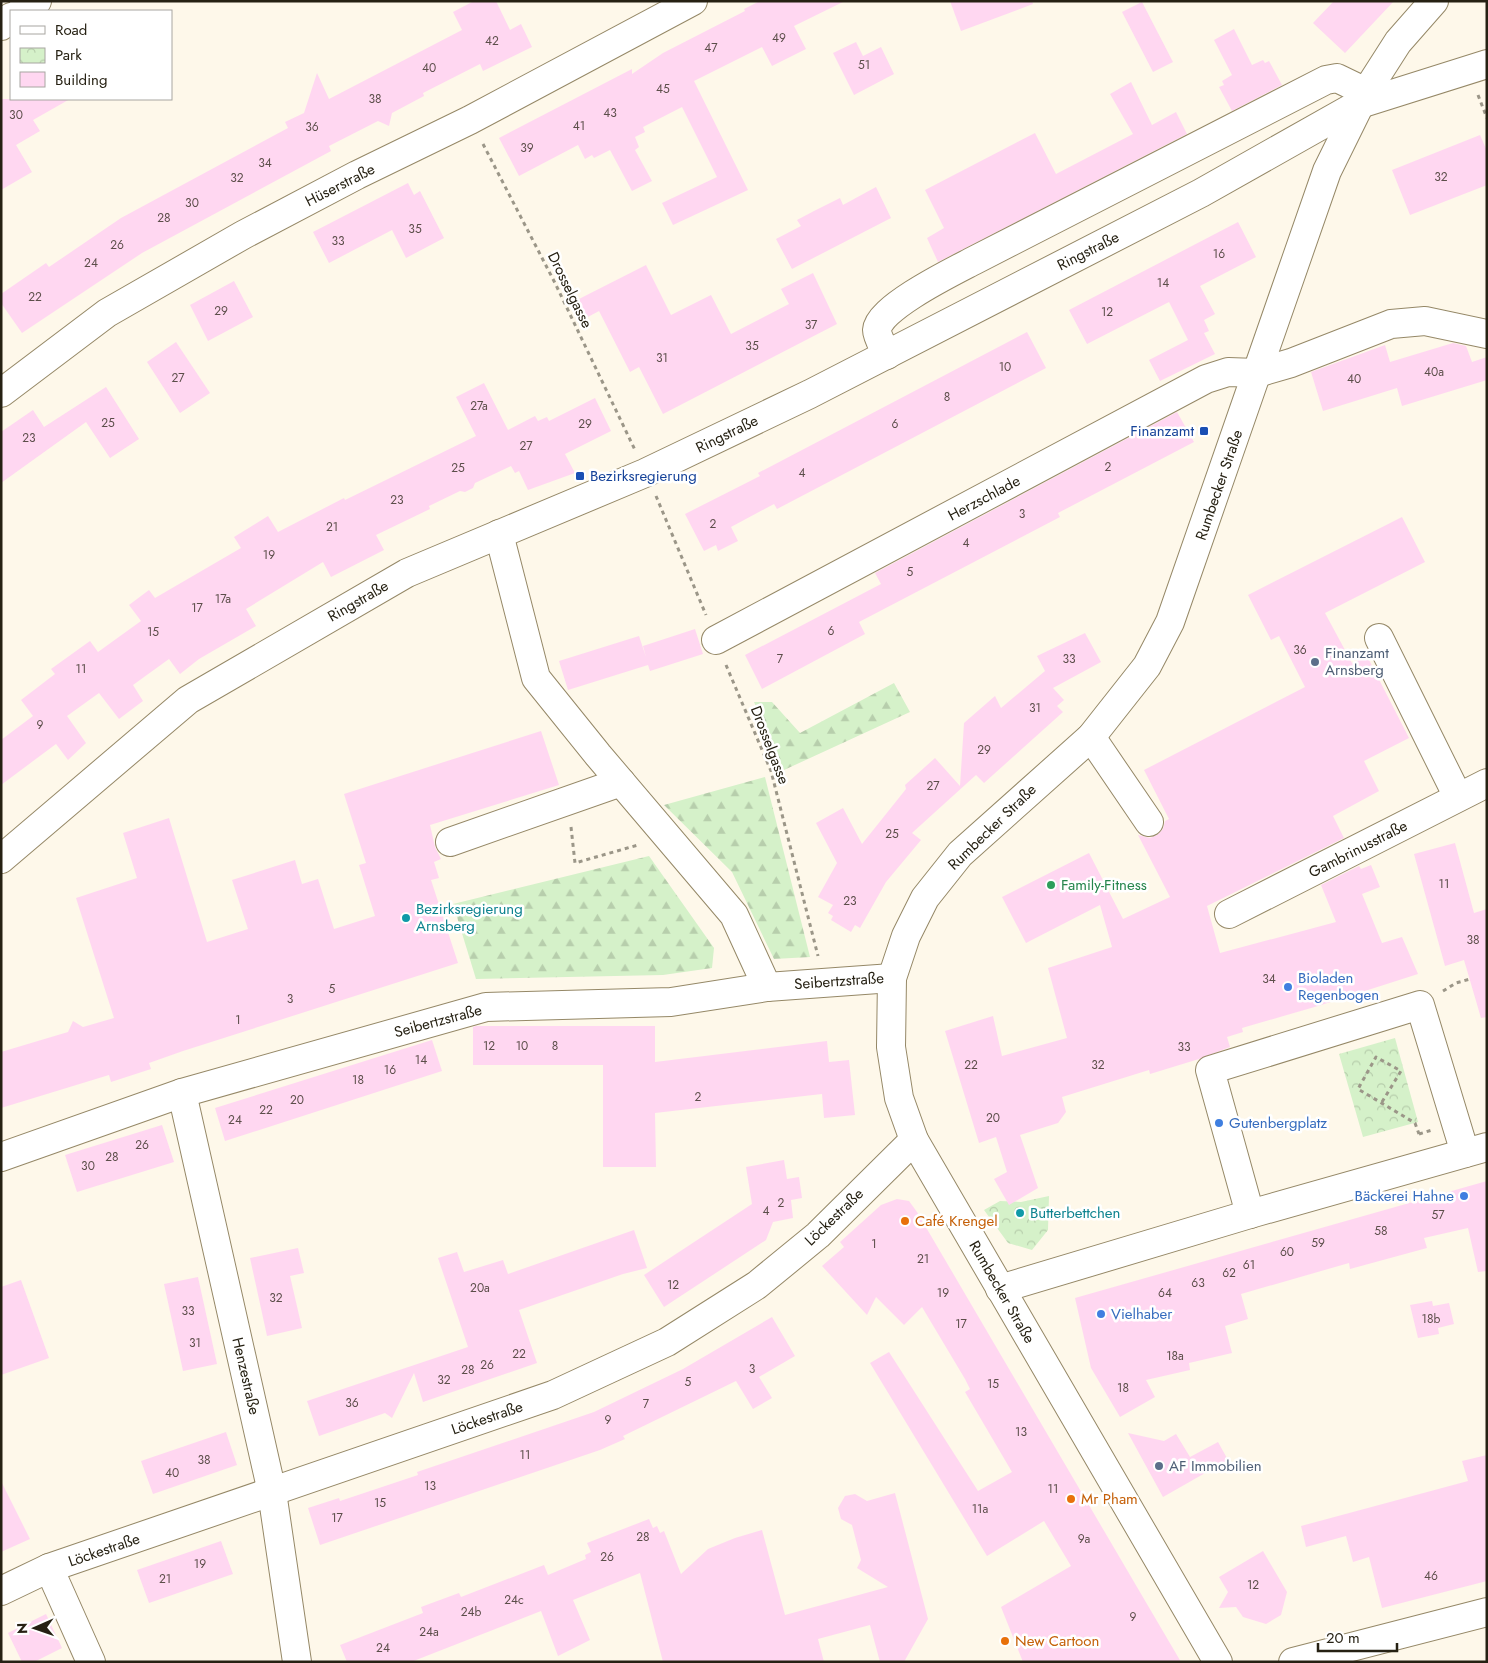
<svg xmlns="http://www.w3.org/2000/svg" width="1488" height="1663" viewBox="0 0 1488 1663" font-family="Jost,sans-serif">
<defs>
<pattern id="forest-firs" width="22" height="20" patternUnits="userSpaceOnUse" patternTransform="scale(1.25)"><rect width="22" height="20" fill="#d5f1c9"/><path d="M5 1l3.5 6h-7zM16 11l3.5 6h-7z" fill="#b7ceac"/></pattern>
<pattern id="park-crowns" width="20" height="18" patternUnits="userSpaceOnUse" patternTransform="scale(1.25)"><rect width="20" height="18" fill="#d5f1c9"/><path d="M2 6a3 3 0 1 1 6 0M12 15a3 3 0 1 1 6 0" fill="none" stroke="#b7ceac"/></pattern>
</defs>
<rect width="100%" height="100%" fill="#fef8ea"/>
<!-- forest -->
<g fill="url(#forest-firs)">
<path d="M894,683L910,712L784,770L754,702H772L800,733Z"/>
<path d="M765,777L810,957L774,959L732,872L664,805Z"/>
<path d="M649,856L714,948L712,968L663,975L476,979L453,904Z"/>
</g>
<!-- park -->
<g fill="url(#park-crowns)">
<path d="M1395,1038L1418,1122L1363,1137L1339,1054Z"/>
<path d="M1049,1196L1048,1230L1032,1250L1008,1243L984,1210L1000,1201L1021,1202Z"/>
</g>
<!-- building -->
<g fill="#ffd7f1">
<path d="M474,1H496L510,30L521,24L532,47L483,71L480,64L423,93L424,96L392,113L389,126L378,121L329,146L331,151L142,253L22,333L1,303V294L46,263L49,267L121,218L288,128L285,122L304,113L317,73L329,99L462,30L453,12Z"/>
<path d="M760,1H845L794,26L806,49L772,66L762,47L694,81L748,190L673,225L662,203L717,177L682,107L643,127L645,132L635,137L639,147L635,150L652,181L632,191L610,150L594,158L592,155L585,159L578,145L519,176L499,138L632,69V74L663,53L745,11L744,9Z"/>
<path d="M950,1H1032L1033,4L961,31Z"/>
<path d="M1334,1H1394L1345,53L1313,23Z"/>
<path d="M1142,2L1173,62L1153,72L1122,12Z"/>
<path d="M1234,29L1252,65L1263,60L1265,63L1269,61L1282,85L1232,111L1219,87L1224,85L1222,81L1232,75L1214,40Z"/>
<path d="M856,42L863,56L881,47L894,74L854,95L833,53Z"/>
<path d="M1131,82L1152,125L1176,112L1187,134L938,262L927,238L944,228L925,190L1035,133L1056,174L1133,134L1110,94Z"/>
<path d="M1,99H70L33,120L40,131L16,145L32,172L1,190Z"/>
<path d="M1480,135L1487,151V185L1410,215L1392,170Z"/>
<path d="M408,183L414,195L420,191L444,238L406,258L392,230L329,263L313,232Z"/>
<path d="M876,187L891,218L792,269L776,239L801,226L797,220L814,211L840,198L843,205Z"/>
<path d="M1238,222L1256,257L1200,286L1215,314L1204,320L1209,331L1204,333L1215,354L1160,381L1149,360L1188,340L1169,302L1087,344L1069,310Z"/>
<path d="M646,265L671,315L711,295L731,334L789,304L781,289L813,273L837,324L663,414L639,367L630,372L599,311L586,318L577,300Z"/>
<path d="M234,281L253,317L208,341L190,305Z"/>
<path d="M1027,332L1046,368L777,509L774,504L731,527L738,541L718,551L716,545L704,551L685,514L687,513L760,476L758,473Z"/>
<path d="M176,342L210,393L180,413L147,362Z"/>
<path d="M1453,343L1466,346L1472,362L1487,357V380L1402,406L1397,388L1323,411L1311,372L1385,345L1390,362Z"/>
<path d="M484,383L508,430L535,416L538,421L547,417L549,421L595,398L611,431L565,454L575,473L528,490L519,471L515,473L511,466L475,483L473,488L465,492L460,491L429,506L430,509L376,535L384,550L331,577L323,562L246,609L256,626L199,659L180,674L169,659L133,685L143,701L119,719L99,693L67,716L86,743L68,760L56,744L1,785V740L33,716L21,700L55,674L51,669L90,641L98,652L141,621L129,605L149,590L155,598L241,548L234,537L268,516L278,532L344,498L345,500L476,436L456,397Z"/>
<path d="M106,387L139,439L110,458L86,422L1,483V432L33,410L44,427Z"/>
<path d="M1177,412L1194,442L1058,513L1060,517L859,622L865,634L762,689L745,655L881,584L875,573Z"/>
<path d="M1402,517L1425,562L1325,613L1352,663L1367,656L1409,738L1364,761L1379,791L1333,816L1344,838L1207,906L1220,953L1336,922L1321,885L1359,866L1361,869L1371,865L1380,887L1362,894L1382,943L1402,937L1418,974L1318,1006L1242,1028L1243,1032L1227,1037L1230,1047L1199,1059L1150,1074L1149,1070L1062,1097L1066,1112L1058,1123L1020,1135L1038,1188L1009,1205L994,1179L1007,1172L996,1137L979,1143L945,1031L993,1016L1002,1056L1067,1038L1048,968L1112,947L1100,905L1026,943L1002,897L1089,853L1123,919L1170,897L1138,835L1150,838L1157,835L1163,829L1165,821L1169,819L1144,770L1305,687L1279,636L1271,640L1248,595Z"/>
<path d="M695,629L703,654L650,671L648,665L568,690L559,661L639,636L646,657L643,646Z"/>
<path d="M1085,633L1101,662L1053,688L1064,700L1057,706L1063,712L984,783L976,775L912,833L921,840L886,882L860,928L855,925L851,932L831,920L833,916L828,913L833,905L818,897L837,863L816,823L843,808L862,844L906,789L905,785L935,758L960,786L964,723L995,696L1001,708L1045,671L1037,656Z"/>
<path d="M541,731L559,785L430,825L435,847L441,859L434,862L439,878L431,880L458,963L183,1051L149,1063L151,1069L111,1082L109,1075L1,1108V1052L68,1032L73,1021L83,1027L114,1018L76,898L137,878L123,833L169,818L207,942L248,929L232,880L295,860L302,884L318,879L334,929L375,916L359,865L366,863L344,794Z"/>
<path d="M1455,843L1474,913L1487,909V1017L1481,1018L1464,960L1445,966L1414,854Z"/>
<path d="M655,1026V1062L827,1041L829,1062L849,1060L855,1115L824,1118L822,1094L655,1113L656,1167H603V1065H473V1027L476,1026Z"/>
<path d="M432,1040L442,1071L225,1141L215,1108Z"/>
<path d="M162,1125L174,1162L77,1192L65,1155Z"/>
<path d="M784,1160L787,1179L799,1177L802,1198L791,1200L793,1218L773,1222L766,1240L664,1307L644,1275L752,1204L746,1167Z"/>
<path d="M1487,1181V1271L1478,1272L1468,1228L1424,1238L1427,1248L1350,1269L1349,1263L1241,1294L1248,1319L1225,1326L1232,1353L1189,1363L1190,1370L1146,1380L1155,1397L1120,1417L1091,1368L1075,1298Z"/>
<path d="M897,1199L909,1201L917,1212L1181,1662H1023L1001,1607L1071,1566L1044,1521L987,1556L870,1363L889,1352L978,1491L1012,1472L965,1392L970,1389L965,1379L922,1307L904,1325L876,1297L867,1315L822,1266L844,1247L840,1242L881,1205Z"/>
<path d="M634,1230L647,1268L623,1274L519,1310L537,1363L423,1402L414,1373L392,1418L385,1413L319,1436L307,1401L468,1347L438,1258L457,1252L464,1272L503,1260L508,1274Z"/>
<path d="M298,1248L304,1273L290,1276L302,1328L267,1336L250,1258Z"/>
<path d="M198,1277L217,1364L183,1371L164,1284Z"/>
<path d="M21,1280L49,1358L1,1375V1287Z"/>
<path d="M1432,1301L1433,1306L1449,1303L1454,1324L1438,1328L1439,1334L1418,1338L1410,1305Z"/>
<path d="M772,1317L795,1356L759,1377L772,1398L753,1409L736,1381L623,1436L625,1439L600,1450L320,1545L308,1508L339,1498L340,1501L418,1475L417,1472L594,1412L683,1369Z"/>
<path d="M226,1432L237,1465L153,1494L141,1461Z"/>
<path d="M1128,1433L1164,1441L1176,1434L1190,1457L1218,1442L1228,1460L1163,1497Z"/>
<path d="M1487,1455V1581L1382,1608L1369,1557L1353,1562L1346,1536L1306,1547L1301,1526L1468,1481L1462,1461Z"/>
<path d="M1,1481L30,1539L1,1552Z"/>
<path d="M895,1493L928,1619L904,1662H880L870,1625L818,1639L824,1662H663L640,1573L573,1600L590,1640L558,1656L541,1611L411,1662H347L340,1645L423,1613L421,1607L459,1593L461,1597L544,1565L548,1575L586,1559L585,1555L591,1552L587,1543L649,1519L653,1528L657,1526L660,1533L664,1531L681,1574L708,1549L735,1538L762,1530L785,1615L888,1587L857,1568L861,1560L852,1525L841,1519L838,1508L845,1496L855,1494L867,1501Z"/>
<path d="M221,1541L233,1574L149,1603L137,1570Z"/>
<path d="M1263,1551L1287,1592L1281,1615L1266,1624L1243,1617L1236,1607L1219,1608L1228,1592L1219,1577Z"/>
<path d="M46,1614L62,1648L34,1662H22L8,1633Z"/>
</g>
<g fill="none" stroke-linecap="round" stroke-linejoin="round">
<defs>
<g id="minor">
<path d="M21,11L37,1"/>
<path d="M1,26L11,17"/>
<path d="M887,355C884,348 877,337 877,330C878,308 954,271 973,261L1326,80L1337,78L1366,92"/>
<path d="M1,393L107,313L243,235L357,175L470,120L693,1"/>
<path d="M499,534L536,678L598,755L734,915L767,987"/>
<path d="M1379,638L1458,797"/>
<path d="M716,640L1206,379L1228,372L1257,373L1291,363L1391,324L1425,321L1487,334"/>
<path d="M1091,737L1149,822"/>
<path d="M450,842L621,782"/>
<path d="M1,859L188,700L407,573L645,473L810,394L1201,193L1357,105L1487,64"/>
<path d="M1229,914L1487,783"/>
<path d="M182,1093L272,1492L297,1662"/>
<path d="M1,1157L182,1093L486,1007L671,1002L767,987L892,978"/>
<path d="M1250,1214L1210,1070L1420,1005L1465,1153"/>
<path d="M1000,1289L1250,1214L1487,1147"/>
<path d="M49,1568L91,1662"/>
<path d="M1,1591L49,1568L553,1395L667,1342L757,1285L818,1235L914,1140"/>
<path d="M1218,1662L914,1140L899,1098L891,1047L892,978L906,936L925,898L960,854L1091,737L1147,666L1170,622L1327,171L1366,92L1398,42L1434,1"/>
<path d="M1293,1662L1487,1612"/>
</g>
</defs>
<!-- minor casing -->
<use href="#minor" stroke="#958867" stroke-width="30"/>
<!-- path -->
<g stroke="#9b9688" stroke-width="3" stroke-dasharray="4 4" stroke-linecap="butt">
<path d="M1478,95L1487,118"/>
<path d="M483,144L555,283L635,450"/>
<path d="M656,496L706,615"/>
<path d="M726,665L771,771L818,956"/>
<path d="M571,827L575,863L638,845"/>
<path d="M1443,991L1456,983L1470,979"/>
<path d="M1382,1102L1401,1071L1376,1057L1358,1089L1415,1123L1419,1134"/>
<path d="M1419,1134L1432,1130"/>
</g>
<!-- minor -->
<use href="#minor" stroke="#fff" stroke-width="28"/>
</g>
<!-- markers -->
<g fill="#1a4fb4" stroke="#fff" stroke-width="2">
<rect x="1199" y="426" width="10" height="10" rx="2.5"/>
<rect x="575" y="471" width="10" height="10" rx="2.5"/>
</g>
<g fill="#5c6f8a" stroke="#fff" stroke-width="2">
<circle cx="1315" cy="662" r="5"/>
<circle cx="1159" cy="1466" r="5"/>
</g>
<circle fill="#2e9e5b" stroke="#fff" stroke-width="2" cx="1051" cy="885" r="5"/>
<g fill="#0f9aa8" stroke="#fff" stroke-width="2">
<circle cx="406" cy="918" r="5"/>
<circle cx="1020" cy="1213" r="5"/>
</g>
<g fill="#3f7fe0" stroke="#fff" stroke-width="2">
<circle cx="1288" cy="987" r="5"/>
<circle cx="1219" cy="1123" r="5"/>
<circle cx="1464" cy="1196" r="5"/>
<circle cx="1101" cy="1314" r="5"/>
</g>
<g fill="#e8710a" stroke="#fff" stroke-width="2">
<circle cx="905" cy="1221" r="5"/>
<circle cx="1071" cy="1499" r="5"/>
<circle cx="1005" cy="1641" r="5"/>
</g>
<g text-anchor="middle" stroke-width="5" stroke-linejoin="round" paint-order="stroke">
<!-- number labels -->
<g font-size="12" fill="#5c4e4a">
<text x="779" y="42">49</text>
<text x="492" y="45">42</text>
<text x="711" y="52">47</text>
<text x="864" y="69">51</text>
<text x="429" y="72">40</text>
<text x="663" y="93">45</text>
<text x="375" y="103">38</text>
<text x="610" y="117">43</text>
<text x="16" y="119">30</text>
<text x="579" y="130">41</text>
<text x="312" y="131">36</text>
<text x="527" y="152">39</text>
<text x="265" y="167">34</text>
<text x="1441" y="181">32</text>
<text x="237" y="182">32</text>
<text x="192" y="207">30</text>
<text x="164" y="222">28</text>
<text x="415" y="233">35</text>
<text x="338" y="245">33</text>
<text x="117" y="249">26</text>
<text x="1219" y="258">16</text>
<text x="91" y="267">24</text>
<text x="1163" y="287">14</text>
<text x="35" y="301">22</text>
<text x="221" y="315">29</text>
<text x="1107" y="316">12</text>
<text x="811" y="329">37</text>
<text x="752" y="350">35</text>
<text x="662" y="362">31</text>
<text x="1005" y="371">10</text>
<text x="1434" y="376">40a</text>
<text x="178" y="382">27</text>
<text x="1354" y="383">40</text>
<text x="947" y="401">8</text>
<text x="479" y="410">27a</text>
<text x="108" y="427">25</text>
<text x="585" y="428">29</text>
<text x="895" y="428">6</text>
<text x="29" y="442">23</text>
<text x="526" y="450">27</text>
<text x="1108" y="471">2</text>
<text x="458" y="472">25</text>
<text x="802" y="477">4</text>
<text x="397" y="504">23</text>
<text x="1022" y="518">3</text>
<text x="713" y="528">2</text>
<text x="332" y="531">21</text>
<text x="966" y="547">4</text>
<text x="269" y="559">19</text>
<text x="910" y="576">5</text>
<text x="223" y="603">17a</text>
<text x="197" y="612">17</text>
<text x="831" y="635">6</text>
<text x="153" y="636">15</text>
<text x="1300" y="654">36</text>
<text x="780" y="663">7</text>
<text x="1069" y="663">33</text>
<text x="81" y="673">11</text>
<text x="1035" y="712">31</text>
<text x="40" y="729">9</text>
<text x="984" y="754">29</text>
<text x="933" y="790">27</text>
<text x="892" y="838">25</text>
<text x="1444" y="888">11</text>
<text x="850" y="905">23</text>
<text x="1473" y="944">38</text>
<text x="1269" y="983">34</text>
<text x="332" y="993">5</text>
<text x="290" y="1003">3</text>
<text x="238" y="1024">1</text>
<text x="489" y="1050">12</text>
<text x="522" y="1050">10</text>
<text x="555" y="1050">8</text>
<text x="1184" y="1051">33</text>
<text x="421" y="1064">14</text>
<text x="971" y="1069">22</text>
<text x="1098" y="1069">32</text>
<text x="390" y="1074">16</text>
<text x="358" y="1084">18</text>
<text x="698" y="1101">2</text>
<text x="297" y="1104">20</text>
<text x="266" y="1114">22</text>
<text x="993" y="1122">20</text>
<text x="235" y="1124">24</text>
<text x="142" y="1149">26</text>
<text x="112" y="1161">28</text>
<text x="88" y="1170">30</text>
<text x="781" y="1207">2</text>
<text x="766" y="1215">4</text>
<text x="1438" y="1219">57</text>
<text x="1381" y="1235">58</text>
<text x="1318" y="1247">59</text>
<text x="874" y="1248">1</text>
<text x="1287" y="1256">60</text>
<text x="923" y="1263">21</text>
<text x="1249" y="1269">61</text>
<text x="1229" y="1277">62</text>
<text x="1198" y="1287">63</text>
<text x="673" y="1289">12</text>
<text x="480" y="1292">20a</text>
<text x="943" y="1297">19</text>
<text x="1165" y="1297">64</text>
<text x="276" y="1302">32</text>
<text x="188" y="1315">33</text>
<text x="1431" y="1323">18b</text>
<text x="961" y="1328">17</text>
<text x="195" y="1347">31</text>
<text x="519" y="1358">22</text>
<text x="1175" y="1360">18a</text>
<text x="487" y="1369">26</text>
<text x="752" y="1373">3</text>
<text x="468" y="1374">28</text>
<text x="444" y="1384">32</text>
<text x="688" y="1386">5</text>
<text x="993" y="1388">15</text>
<text x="1123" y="1392">18</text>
<text x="352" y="1407">36</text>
<text x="646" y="1408">7</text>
<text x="608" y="1424">9</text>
<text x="1021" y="1436">13</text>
<text x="525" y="1459">11</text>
<text x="204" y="1464">38</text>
<text x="172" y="1477">40</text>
<text x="430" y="1490">13</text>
<text x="1053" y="1493">11</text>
<text x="380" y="1507">15</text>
<text x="980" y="1513">11a</text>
<text x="337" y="1522">17</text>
<text x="643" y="1541">28</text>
<text x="1084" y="1543">9a</text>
<text x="607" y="1561">26</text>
<text x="200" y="1568">19</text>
<text x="1431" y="1580">46</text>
<text x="165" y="1583">21</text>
<text x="1253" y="1589">12</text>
<text x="514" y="1604">24c</text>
<text x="471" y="1616">24b</text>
<text x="1133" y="1621">9</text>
<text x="429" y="1636">24a</text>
<text x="383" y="1652">24</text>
</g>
<!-- street labels -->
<g font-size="15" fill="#262113" stroke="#fff">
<text transform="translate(340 185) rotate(-27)" y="5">Hüserstraße</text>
<text transform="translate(1088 251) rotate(-27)" y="5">Ringstraße</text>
<text transform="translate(570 290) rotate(64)" y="5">Drosselgasse</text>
<text transform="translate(727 434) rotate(-26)" y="5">Ringstraße</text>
<text transform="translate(1219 485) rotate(-71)" y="5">Rumbecker Straße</text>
<text transform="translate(984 498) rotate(-28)" y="5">Herzschlade</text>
<text transform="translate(358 601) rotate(-30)" y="5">Ringstraße</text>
<text transform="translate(770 745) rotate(69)" y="5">Drosselgasse</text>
<text transform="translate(992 827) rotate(-44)" y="5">Rumbecker Straße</text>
<text transform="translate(1358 849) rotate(-27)" y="5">Gambrinusstraße</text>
<text transform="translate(839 981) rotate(-4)" y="5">Seibertzstraße</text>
<text transform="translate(438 1021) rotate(-15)" y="5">Seibertzstraße</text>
<text transform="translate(834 1217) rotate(-44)" y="5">Löckestraße</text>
<text transform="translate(1002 1292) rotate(60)" y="5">Rumbecker Straße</text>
<text transform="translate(246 1376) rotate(77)" y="5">Henzestraße</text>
<text transform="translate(487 1418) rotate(-19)" y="5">Löckestraße</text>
<text transform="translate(104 1550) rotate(-19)" y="5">Löckestraße</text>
</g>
<!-- transit labels -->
<g font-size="15" fill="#164399" stroke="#fff" text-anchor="end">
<text x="1194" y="436">Finanzamt</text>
<text x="590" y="481" text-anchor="start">Bezirksregierung</text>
</g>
<!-- service labels -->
<g font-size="15" fill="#4e5e75" stroke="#fff" text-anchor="start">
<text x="1325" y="658">Finanzamt<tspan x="1325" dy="17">Arnsberg</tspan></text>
<text x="1169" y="1471">AF Immobilien</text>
</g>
<!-- leisure labels -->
<g font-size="15" fill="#27864d" stroke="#fff" text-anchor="start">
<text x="1061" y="890">Family-Fitness</text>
</g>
<!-- culture labels -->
<g font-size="15" fill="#0d838f" stroke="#fff" text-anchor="start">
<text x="416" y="914">Bezirksregierung<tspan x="416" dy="17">Arnsberg</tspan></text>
<text x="1030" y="1218">Butterbettchen</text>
</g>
<!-- shop labels -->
<g font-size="15" fill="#366cbe" stroke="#fff" text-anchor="start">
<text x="1298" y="983">Bioladen<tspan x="1298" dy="17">Regenbogen</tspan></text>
<text x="1229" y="1128">Gutenbergplatz</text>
<text x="1454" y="1201" text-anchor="end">Bäckerei Hahne</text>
<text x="1111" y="1319">Vielhaber</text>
</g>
<!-- food labels -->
<g font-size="15" fill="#c56008" stroke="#fff" text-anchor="start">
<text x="915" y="1226">Café Krengel</text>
<text x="1081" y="1504">Mr Pham</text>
<text x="1015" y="1646">New Cartoon</text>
</g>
</g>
<!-- border -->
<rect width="1488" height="1663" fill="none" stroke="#262113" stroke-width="5"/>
<!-- legend -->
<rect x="10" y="10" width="162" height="90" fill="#ffffff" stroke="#a8a6a1"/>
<rect x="20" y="26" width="25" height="8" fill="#ffffff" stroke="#a8a6a1"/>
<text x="55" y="35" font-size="15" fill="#262113">Road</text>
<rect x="20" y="48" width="25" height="15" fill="url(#park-crowns)" stroke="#a8a6a1"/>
<text x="55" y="60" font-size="15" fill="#262113">Park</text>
<rect x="20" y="72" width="25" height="15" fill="#ffd7f1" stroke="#a8a6a1"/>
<text x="55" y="85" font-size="15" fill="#262113">Building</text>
<!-- north arrow -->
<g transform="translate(35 1628) rotate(268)" stroke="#ffffff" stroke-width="4" paint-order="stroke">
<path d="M0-4L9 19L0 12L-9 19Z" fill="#262113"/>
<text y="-8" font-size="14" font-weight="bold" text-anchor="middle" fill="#262113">N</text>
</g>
<!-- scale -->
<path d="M1318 1643v8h79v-8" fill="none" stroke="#262113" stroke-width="2.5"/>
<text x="1326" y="1643" font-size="15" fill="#262113" stroke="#ffffff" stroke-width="4" paint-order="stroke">20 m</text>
</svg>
